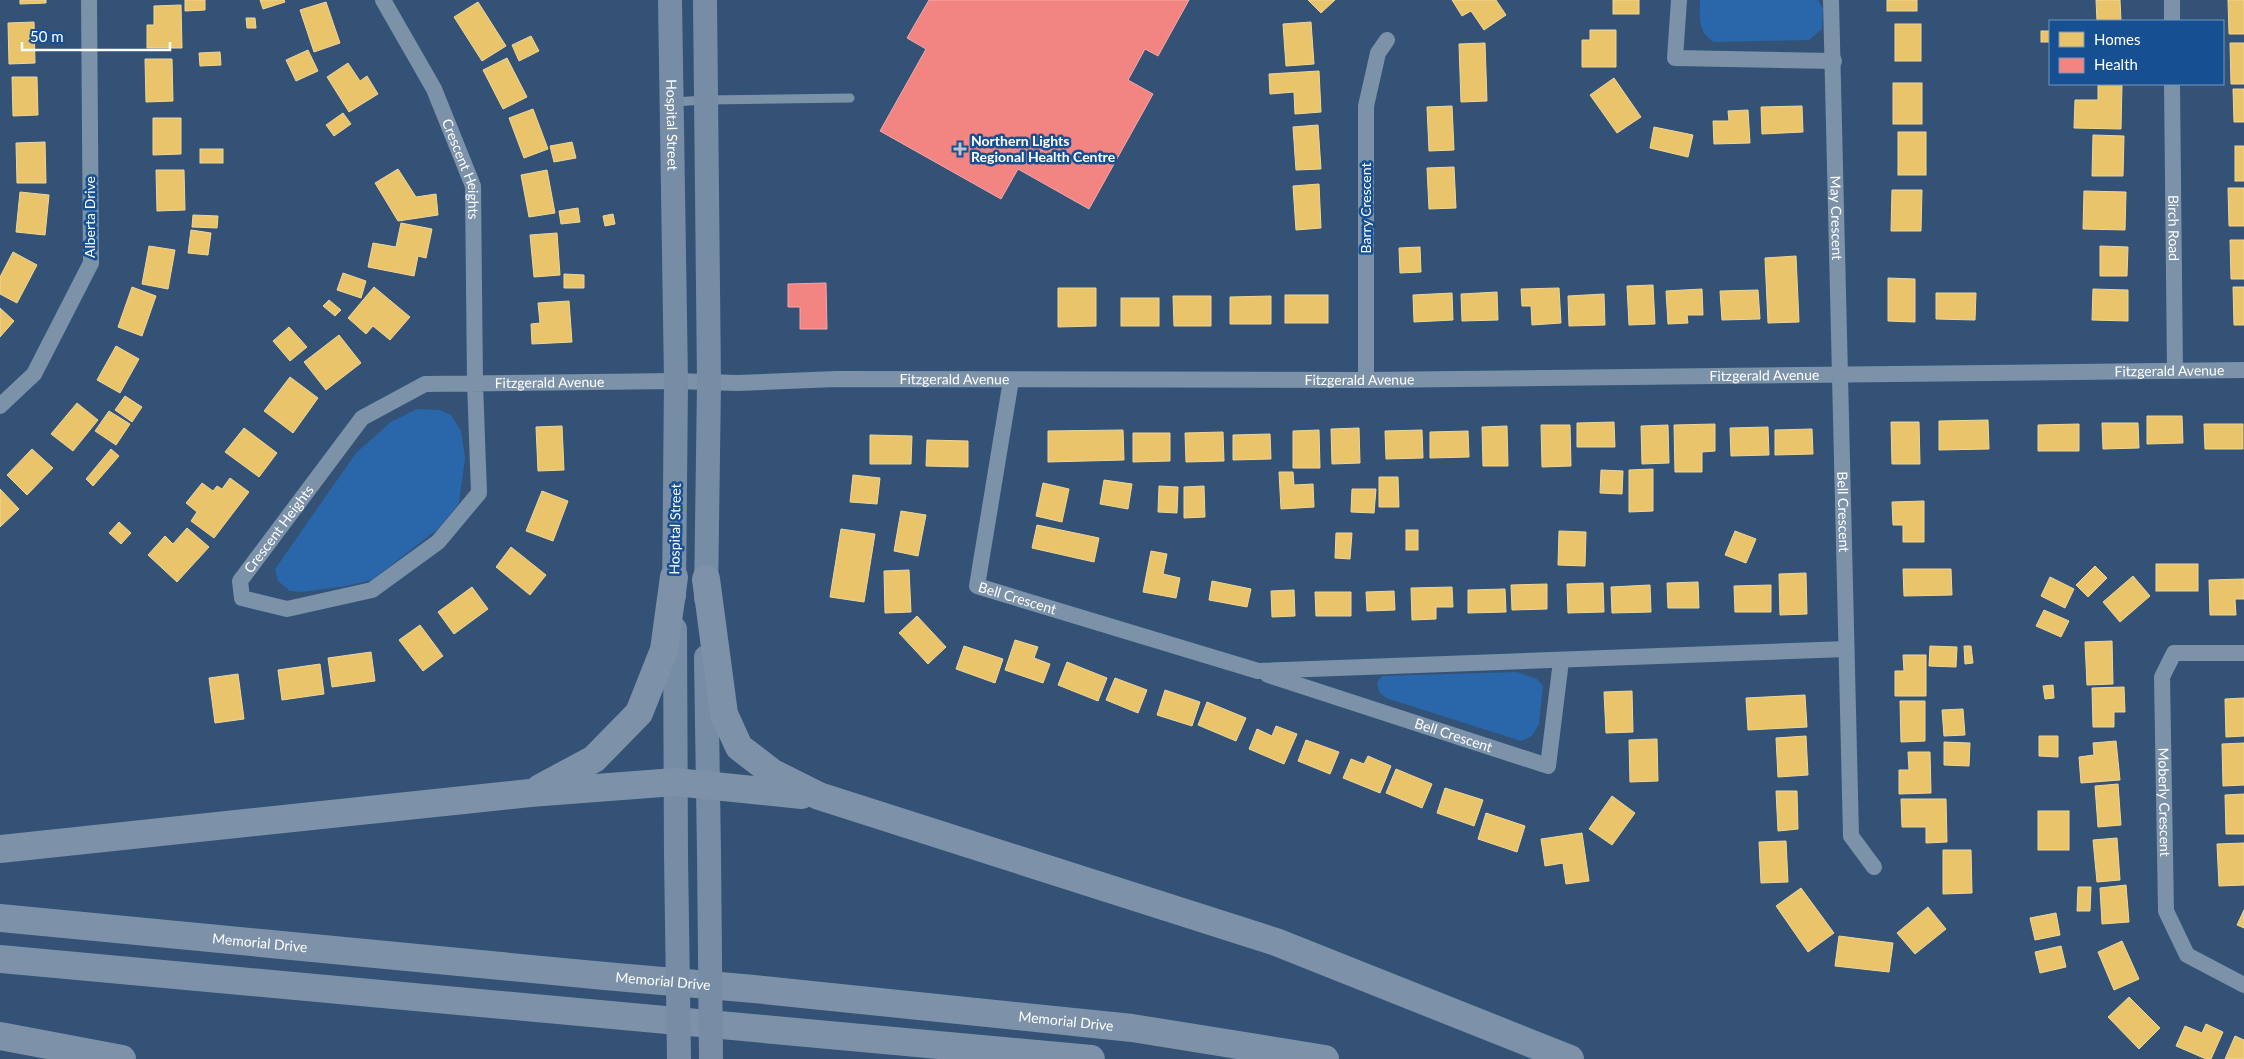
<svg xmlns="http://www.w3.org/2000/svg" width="2244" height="1059" viewBox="0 0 2244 1059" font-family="Lato,sans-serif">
<rect width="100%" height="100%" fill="#335276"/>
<!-- green -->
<g fill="#2967aa">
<path d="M1700,0H1818L1823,9L1822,29L1809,40L1714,42C1697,32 1700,18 1700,0Z"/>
<path d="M417,409L440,410L451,415L461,431L465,458L459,503L439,528L372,580L346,586L302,592L290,591L278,581L275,569L356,453L391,422Z"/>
<path d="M1517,672L1537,679L1543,686L1539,724L1532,736L1521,741L1386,698L1379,692L1377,682L1382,676Z"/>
</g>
<!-- homes -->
<g fill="#e9c46a" stroke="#f0d697">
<path d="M20,0H46V3L20,4Z"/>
<path d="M185,0H205V10L185,11Z"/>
<path d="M260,0H284L285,2L263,9Z"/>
<path d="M1308,0H1335L1321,13Z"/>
<path d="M1452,0H1496L1506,15L1484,30L1471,11L1462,16Z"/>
<rect x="1613" y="0" width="26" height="14"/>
<rect x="1887" y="0" width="30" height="11"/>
<path d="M2096,0H2120L2121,21H2097Z"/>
<path d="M2228,0H2244V34H2229Z"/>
<path d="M326,2L340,43L314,52L300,10Z"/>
<path d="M478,2L506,46L482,61L454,17Z"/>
<path d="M181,5L182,48H147V25H154V6Z"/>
<path d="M246,18H255L256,28H247Z"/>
<path d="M34,22L35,63L9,64L8,23Z"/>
<path d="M1311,22L1314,64L1286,66L1283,24Z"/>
<rect x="1895" y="24" width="26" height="37"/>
<path d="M1590,30H1616V67H1582V40H1590Z"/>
<rect x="2041" y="31" width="9" height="11"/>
<path d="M531,36L539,51L519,61L512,45Z"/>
<path d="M1485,43L1487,101L1461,102L1459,44Z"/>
<path d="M2230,43H2244V84H2231Z"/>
<path d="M308,50L318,71L296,81L286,60Z"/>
<path d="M220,52L221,65L200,66L199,53Z"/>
<path d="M507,58L527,97L503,109L483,70Z"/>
<path d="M145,59H172L173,101L146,102Z"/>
<path d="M348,63L360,81L367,76L378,94L349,112L327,77Z"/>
<path d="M1319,71L1321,112L1295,114L1294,92L1270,94L1269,74Z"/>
<path d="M12,77H37L38,115L13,116Z"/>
<path d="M1614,78L1641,117L1617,133L1590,95Z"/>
<rect x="1893" y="83" width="29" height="41"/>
<path d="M2098,84H2122L2121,129L2074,128L2075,100H2098Z"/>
<path d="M2233,89H2244V122H2234Z"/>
<path d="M1452,106L1454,150L1429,151L1427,107Z"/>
<path d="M1802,106L1803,132L1762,134L1761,107Z"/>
<path d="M533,109L548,149L524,158L509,118Z"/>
<path d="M1748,110L1750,143L1714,144L1713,121H1729L1728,111Z"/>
<path d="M343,113L351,124L334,136L326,125Z"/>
<path d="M153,118H181V154L153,155Z"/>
<path d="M1318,125L1321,169L1296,170L1293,127Z"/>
<path d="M1654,127L1693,135L1688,157L1650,148Z"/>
<rect x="1898" y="132" width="28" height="43"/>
<path d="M2093,135L2124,136L2123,176H2092Z"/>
<path d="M45,142L46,183H17L16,143Z"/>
<path d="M572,142L576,158L554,162L550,146Z"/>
<rect x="2235" y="146" width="9" height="35"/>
<rect x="200" y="149" width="23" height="14"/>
<path d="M1454,167L1456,208L1429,209L1427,168Z"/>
<path d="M398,169L416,197L436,194L438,215L398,221L375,183Z"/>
<path d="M156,170H184L185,210L157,211Z"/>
<path d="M547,170L555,213L529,217L521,175Z"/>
<path d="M1319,184L1321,228L1296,230L1293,186Z"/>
<path d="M2228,188H2244V226H2229Z"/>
<path d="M1892,190H1922L1921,231H1891Z"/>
<path d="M2084,191L2126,192L2125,230L2083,229Z"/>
<path d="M20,192L49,195L45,235L16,232Z"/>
<path d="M578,208L580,222L561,224L559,211Z"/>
<path d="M613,214L615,224L605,226L603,216Z"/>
<path d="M193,215L218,216L217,228L192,227Z"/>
<path d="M401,223L432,229L426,258L418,256L414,276L368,267L373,243L396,247Z"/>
<path d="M191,230L211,233L208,255L188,253Z"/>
<path d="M557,233L560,275L534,277L530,235Z"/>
<path d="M2230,240H2244V279H2231Z"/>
<path d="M149,246L175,250L168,289L142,284Z"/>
<path d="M2100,246L2128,247L2127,276H2100Z"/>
<path d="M1420,247L1421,272L1400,273L1399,248Z"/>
<path d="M13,252L37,265L17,303L0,294V277Z"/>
<path d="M1796,256L1799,322L1768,323L1765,258Z"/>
<path d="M343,273L366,281L361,298L337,290Z"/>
<path d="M564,274L584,275V288H564Z"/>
<path d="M1888,278L1915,279V322L1888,321Z"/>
<path d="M1653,285L1655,324L1629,325L1627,286Z"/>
<path d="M132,287L156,296L142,336L118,327Z"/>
<path d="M374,287L410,317L390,340L373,326L366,334L348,318Z"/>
<path d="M2233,287H2244V325H2234Z"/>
<path d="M1058,288H1096V326L1058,327Z"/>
<path d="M1559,288L1561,323L1532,325L1531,306H1522L1521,289Z"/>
<path d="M1702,289L1703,315H1687L1688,323L1668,324L1666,291Z"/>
<path d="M2093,289L2128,290V321L2092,320Z"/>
<path d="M1758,290L1760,319L1722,320L1720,291Z"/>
<path d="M1497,292L1498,320L1462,321L1461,294Z"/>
<path d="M1452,293L1453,320L1414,322L1413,295Z"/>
<path d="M1936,293H1976L1975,320L1936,319Z"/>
<path d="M1604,294L1605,325L1569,326L1568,296Z"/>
<rect x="1285" y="295" width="43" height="28"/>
<path d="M1173,296H1211V326H1174Z"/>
<path d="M1271,296V324H1230V297Z"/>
<rect x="1121" y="298" width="38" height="28"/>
<path d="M329,300L341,310L335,316L323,306Z"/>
<path d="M569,301L572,342L532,344L531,324L540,323L538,303Z"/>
<path d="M0,308L14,321L0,337Z"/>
<path d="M289,327L307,347L290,361L273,341Z"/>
<path d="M339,335L361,363L326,390L304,362Z"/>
<path d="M116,346L139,359L120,393L97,380Z"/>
<path d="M290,377L318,398L293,433L264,411Z"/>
<path d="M125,396L142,407L132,422L115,410Z"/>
<path d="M77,403L98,420L73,451L51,434Z"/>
<path d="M109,411L130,424L116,445L95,431Z"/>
<path d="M2147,416H2182L2183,443L2147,444Z"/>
<path d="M1988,420L1989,449L1939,450V421Z"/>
<path d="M1614,422L1615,447H1577V423Z"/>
<path d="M1891,422H1919L1920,464H1892Z"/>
<path d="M2102,423H2138L2139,448L2103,449Z"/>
<path d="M1715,424V451L1702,452V472H1675L1674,425Z"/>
<path d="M2079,424V451H2038V425Z"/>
<path d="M2204,424H2243V449H2205Z"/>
<path d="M1541,425H1570L1571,466L1542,467Z"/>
<path d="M1668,425L1669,463L1642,464L1641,426Z"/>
<path d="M562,426L564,470L538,471L536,427Z"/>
<path d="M1507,426L1508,466H1483L1482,427Z"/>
<path d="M1768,427L1769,455L1731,456L1730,428Z"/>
<path d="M244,428L277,453L259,477L225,452Z"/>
<path d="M1359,428L1360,463L1332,464L1331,429Z"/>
<path d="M1812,429L1813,454L1775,455V430Z"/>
<path d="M1123,430L1124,460L1048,462V431Z"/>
<path d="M1319,430L1320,468H1293V431Z"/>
<path d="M1422,430L1423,458L1386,459L1385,431Z"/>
<path d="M1468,431L1469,457L1430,458V432Z"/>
<path d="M1223,432L1224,461L1186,462L1185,433Z"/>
<path d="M1133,433H1170V461L1133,462Z"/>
<path d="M1270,434L1271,459L1233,460V435Z"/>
<path d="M870,435L912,436L911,464H870Z"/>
<path d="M927,440L968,441V467L926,466Z"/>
<path d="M32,449L53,468L27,495L7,475Z"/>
<path d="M111,449L119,456L93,486L86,479Z"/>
<path d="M1653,469V511L1629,512V470Z"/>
<path d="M1601,470L1623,471L1622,494L1600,493Z"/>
<path d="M1279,472H1293L1294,485L1313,484L1314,507L1281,509Z"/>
<path d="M853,475L880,478L877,504L850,502Z"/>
<path d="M1379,477H1398L1399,507H1379Z"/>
<path d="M230,478L249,492L214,538L191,521L197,512L186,503L202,483L213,491L217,486L222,489Z"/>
<path d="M1104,480L1132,484L1128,509L1100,504Z"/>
<path d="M1043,483L1069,489L1062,522L1036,516Z"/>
<path d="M1159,486L1178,487L1177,513L1158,512Z"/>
<path d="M1204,486L1205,517L1184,518V487Z"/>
<path d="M0,489L19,509L0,527Z"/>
<path d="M1352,489H1376L1374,513L1351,512Z"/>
<path d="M542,491L568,501L553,541L526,531Z"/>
<path d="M1924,501V542H1903V525H1893L1892,502Z"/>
<path d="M901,511L926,515L918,556L894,551Z"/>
<path d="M119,522L131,533L121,544L109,533Z"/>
<path d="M1037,525L1099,538L1094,562L1032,548Z"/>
<path d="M187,528L209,547L177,582L148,555L165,536L173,544Z"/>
<path d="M841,529L875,534L864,602L830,597Z"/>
<rect x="1406" y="530" width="12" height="20"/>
<path d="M1559,531L1586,532L1585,566L1558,565Z"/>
<path d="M1735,531L1756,539L1746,563L1725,555Z"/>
<path d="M1336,533H1352L1350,559L1335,558Z"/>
<path d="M511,547L546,575L530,595L496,567Z"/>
<path d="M1151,551L1167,554L1163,574L1180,578L1176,598L1143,592Z"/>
<rect x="2156" y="564" width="42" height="27"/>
<path d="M2095,566L2107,578L2088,597L2076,585Z"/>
<path d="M1903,569H1951L1952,595L1904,596Z"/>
<path d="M909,570L911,612L885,613L884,571Z"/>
<path d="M1806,573L1807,614L1780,615L1779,574Z"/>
<path d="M2133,576L2150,596L2120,622L2103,602Z"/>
<path d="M2050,577L2074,589L2065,608L2041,596Z"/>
<path d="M2244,579V599H2235L2236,615H2210L2209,580Z"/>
<path d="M1212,581L1251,589L1247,607L1209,600Z"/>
<path d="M1698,582L1699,608H1668L1667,583Z"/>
<path d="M1603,583L1604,612L1568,613L1567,584Z"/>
<path d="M1547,584V609L1512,610L1511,585Z"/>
<path d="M1650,585L1651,612L1612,613L1611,587Z"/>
<path d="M1771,585V612H1735L1734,586Z"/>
<path d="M472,587L488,609L454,634L438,612Z"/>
<path d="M1452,587L1453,607H1436V619L1412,620L1411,588Z"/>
<path d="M1505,589L1506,612L1468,613V590Z"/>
<path d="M1294,590L1295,616L1272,617L1271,591Z"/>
<path d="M1394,591L1395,610L1367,611L1366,592Z"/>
<path d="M1315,592H1351V616H1316Z"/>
<path d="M2044,610L2069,621L2061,637L2036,626Z"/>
<path d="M917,616L946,647L928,664L899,633Z"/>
<path d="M420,625L443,656L423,671L399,640Z"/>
<path d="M1015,640L1038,647L1034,658L1050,664L1043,683L1005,670Z"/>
<path d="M2112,641L2113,684L2087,685L2085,642Z"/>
<path d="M964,646L1003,659L995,683L956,669Z"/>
<path d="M1930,646L1957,647L1956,667L1929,666Z"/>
<path d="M1964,646H1971L1973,663L1965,664Z"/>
<path d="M371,652L375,681L332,687L328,658Z"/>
<path d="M1903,655H1926V696H1895V671H1904Z"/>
<path d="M1067,662L1107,678L1098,701L1058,685Z"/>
<path d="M320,664L324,694L282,700L278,670Z"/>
<path d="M238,674L244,719L215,723L209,678Z"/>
<path d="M1115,678L1147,690L1138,713L1106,700Z"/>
<path d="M2053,685L2054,698L2045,699L2043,686Z"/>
<path d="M2124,687L2125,712H2114V727H2093L2092,688Z"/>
<path d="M1165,690L1200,702L1192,726L1157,715Z"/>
<path d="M1632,691L1633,732L1606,733L1604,692Z"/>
<path d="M1805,695L1807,727L1748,730L1746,698Z"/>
<path d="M2244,698V736L2226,737L2225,699Z"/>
<path d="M1900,701H1925V741L1901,742Z"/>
<path d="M1207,702L1246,718L1236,741L1198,725Z"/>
<path d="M1963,709L1965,735L1944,736L1942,710Z"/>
<path d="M1276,726L1297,734L1284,764L1249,749L1257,729L1272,736Z"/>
<path d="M1806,736L1808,775L1778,777L1776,738Z"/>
<path d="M2039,736H2058V757L2039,756Z"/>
<path d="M1657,739L1658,781L1630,782L1629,740Z"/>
<path d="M1306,740L1339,752L1330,774L1298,761Z"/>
<path d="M2116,741L2120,780L2081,783L2079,757L2094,755L2093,743Z"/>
<path d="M1944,742L1970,743L1969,766L1944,765Z"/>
<path d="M2244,743V785L2223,786L2222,744Z"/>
<path d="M1908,752H1930L1931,793L1899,794V770H1909Z"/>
<path d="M1368,756L1391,766L1380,793L1343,778L1351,759L1364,764Z"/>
<path d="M1396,769L1432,784L1422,808L1386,793Z"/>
<path d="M2118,784L2121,825L2098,827L2095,786Z"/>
<path d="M1445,788L1483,800L1474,826L1437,813Z"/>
<path d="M1776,791H1797L1798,829L1778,831Z"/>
<path d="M2244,794V834H2226L2225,795Z"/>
<path d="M1612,796L1635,813L1612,845L1589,829Z"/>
<path d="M1901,799H1946L1947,842L1926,843V827H1902Z"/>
<rect x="2038" y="811" width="31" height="39"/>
<path d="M1486,813L1525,826L1517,852L1478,839Z"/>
<path d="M1582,833L1589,881L1566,884L1563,863L1545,866L1541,839Z"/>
<path d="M2117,838L2120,880L2097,882L2093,840Z"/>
<path d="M1786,841L1788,882L1761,883L1759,842Z"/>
<path d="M2244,843V885L2219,886L2217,844Z"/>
<path d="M1943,850H1971L1972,893L1943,894Z"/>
<path d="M2126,885L2129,922L2102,924L2100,888Z"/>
<path d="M2078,887H2091L2090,911H2077Z"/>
<path d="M1801,888L1834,933L1808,952L1776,906Z"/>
<path d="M1928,907L1946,929L1915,954L1897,933Z"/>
<path d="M2244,910V928L2237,925Z"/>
<path d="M2056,913L2060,935L2035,940L2030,918Z"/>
<path d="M1839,936L1893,943L1889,972L1835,966Z"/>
<path d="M2122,941L2139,979L2114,990L2098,952Z"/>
<path d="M2061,946L2066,967L2040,973L2035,952Z"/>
<path d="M2129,997L2160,1028L2139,1049L2108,1017Z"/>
<path d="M2206,1024L2223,1032L2211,1059H2206L2176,1046L2185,1026L2202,1033Z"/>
<path d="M2235,1036L2244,1040V1059H2225Z"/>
</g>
<!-- health -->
<g fill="#f28482" stroke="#f6a9a8">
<path d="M929,0H1189L1158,56L1145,49L1128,80L1153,94L1089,209L1018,169L1001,199L880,131L926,49L907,38Z"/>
<path d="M826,283L827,329H800V307H788V284Z"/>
</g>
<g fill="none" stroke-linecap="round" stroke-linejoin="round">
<!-- lane -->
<path stroke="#7b92a9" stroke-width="9" d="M673,102L706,100L850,98"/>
<!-- street -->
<g stroke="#7b92a9" stroke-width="16">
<path id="s1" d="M383,0L434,89L473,186L475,383L479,493L438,542L372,590L287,609L242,598L240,581L362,418L425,384L676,381L737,383L836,379L1366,380L2244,370"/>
<path d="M1679,0L1675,58L1834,61"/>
<path id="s2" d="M1831,0L1851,836L1874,867"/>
<path d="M2172,0V21"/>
<path id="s3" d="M2172,84L2175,371"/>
<path id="s4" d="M1011,380L977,586L1258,671L1846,649"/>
<path d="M1366,380V106L1378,53L1387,40"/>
<path d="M0,406L34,374L91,263L89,0"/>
<path id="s5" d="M2244,653H2174L2162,677L2166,911L2187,955L2244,985"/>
<path id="s6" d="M1268,675L1548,766L1561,661"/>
</g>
<!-- secondary -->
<g stroke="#778da5" stroke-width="24">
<path id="s7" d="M670,0L676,381L674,596"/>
<path d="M705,0L709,383L706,598"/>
<path d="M675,629L676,855"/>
<path d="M706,657L709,854"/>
</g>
<!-- highway -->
<g stroke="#7d92a9" stroke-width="28">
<path d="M706,579L724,714L739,747L773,773L819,796L1276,942L1570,1059"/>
<path d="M540,788L594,759L639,713L664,650L674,577"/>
<path d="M0,849L530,793L675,782L802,795"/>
<path id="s8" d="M0,918L605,976L754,989L1132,1028L1325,1059"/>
<path d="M0,959L1091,1059"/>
<path d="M0,1036L122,1059"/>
</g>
<!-- secondary-bridge -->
<g stroke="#778da5" stroke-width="24">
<path d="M709,854L711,1059"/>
<path d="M676,855L679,1059"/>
</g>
</g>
<!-- markers -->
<path fill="#b8c2cf" stroke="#165093" stroke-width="2" d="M957.5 141.5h5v5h5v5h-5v5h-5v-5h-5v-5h5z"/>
<g text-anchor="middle" stroke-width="5" stroke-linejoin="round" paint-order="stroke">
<!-- street labels -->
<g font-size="14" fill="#fff" stroke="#165093">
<text dy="5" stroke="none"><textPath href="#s7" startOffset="125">Hospital Street</textPath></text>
<text dy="5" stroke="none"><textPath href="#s1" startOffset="188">Crescent Heights</textPath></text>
<text transform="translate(1366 208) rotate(-90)" y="5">Barry Crescent</text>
<text transform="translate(90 217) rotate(-90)" y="5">Alberta Drive</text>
<text dy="5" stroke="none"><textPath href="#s2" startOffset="218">May Crescent</textPath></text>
<text dy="5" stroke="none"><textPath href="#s3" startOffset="144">Birch Road</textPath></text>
<text dy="5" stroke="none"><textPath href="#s1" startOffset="2830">Fitzgerald Avenue</textPath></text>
<text dy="5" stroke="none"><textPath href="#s1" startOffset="2425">Fitzgerald Avenue</textPath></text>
<text dy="5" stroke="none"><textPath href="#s1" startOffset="1615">Fitzgerald Avenue</textPath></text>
<text dy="5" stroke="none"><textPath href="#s1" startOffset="2020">Fitzgerald Avenue</textPath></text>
<text dy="5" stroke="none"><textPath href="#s1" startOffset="1210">Fitzgerald Avenue</textPath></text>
<text dy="5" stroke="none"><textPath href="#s2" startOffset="512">Bell Crescent</textPath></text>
<text transform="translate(675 529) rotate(-89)" y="5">Hospital Street</text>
<text dy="5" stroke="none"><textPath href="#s1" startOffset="875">Crescent Heights</textPath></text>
<text dy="5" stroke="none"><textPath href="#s4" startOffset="251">Bell Crescent</textPath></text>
<text dy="5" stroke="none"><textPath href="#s6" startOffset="195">Bell Crescent</textPath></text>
<text dy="5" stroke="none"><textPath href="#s5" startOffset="222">Moberly Crescent</textPath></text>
<text dy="5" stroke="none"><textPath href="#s8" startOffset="261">Memorial Drive</textPath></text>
<text dy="5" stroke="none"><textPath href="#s8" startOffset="666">Memorial Drive</textPath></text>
<text dy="5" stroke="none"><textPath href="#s8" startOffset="1071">Memorial Drive</textPath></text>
</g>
<!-- poi labels -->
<g font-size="14" font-weight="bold" fill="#fff" stroke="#165093" text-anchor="start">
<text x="971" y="146">Northern Lights<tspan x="971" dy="16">Regional Health Centre</tspan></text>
</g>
</g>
<!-- legend -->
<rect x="2049" y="20" width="175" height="65" fill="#165093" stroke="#7396be"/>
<rect x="2059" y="32" width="25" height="15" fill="#e9c46a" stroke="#7396be"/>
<text x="2094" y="45" font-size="15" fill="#ffffff">Homes</text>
<rect x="2059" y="58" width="25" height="15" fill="#f28482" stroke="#7396be"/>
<text x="2094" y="70" font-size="15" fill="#ffffff">Health</text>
<!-- scale -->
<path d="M22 42v8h148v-8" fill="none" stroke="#ffffff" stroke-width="2.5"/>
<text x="30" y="42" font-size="15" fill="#ffffff" stroke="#165093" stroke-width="4" paint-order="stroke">50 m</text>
</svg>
